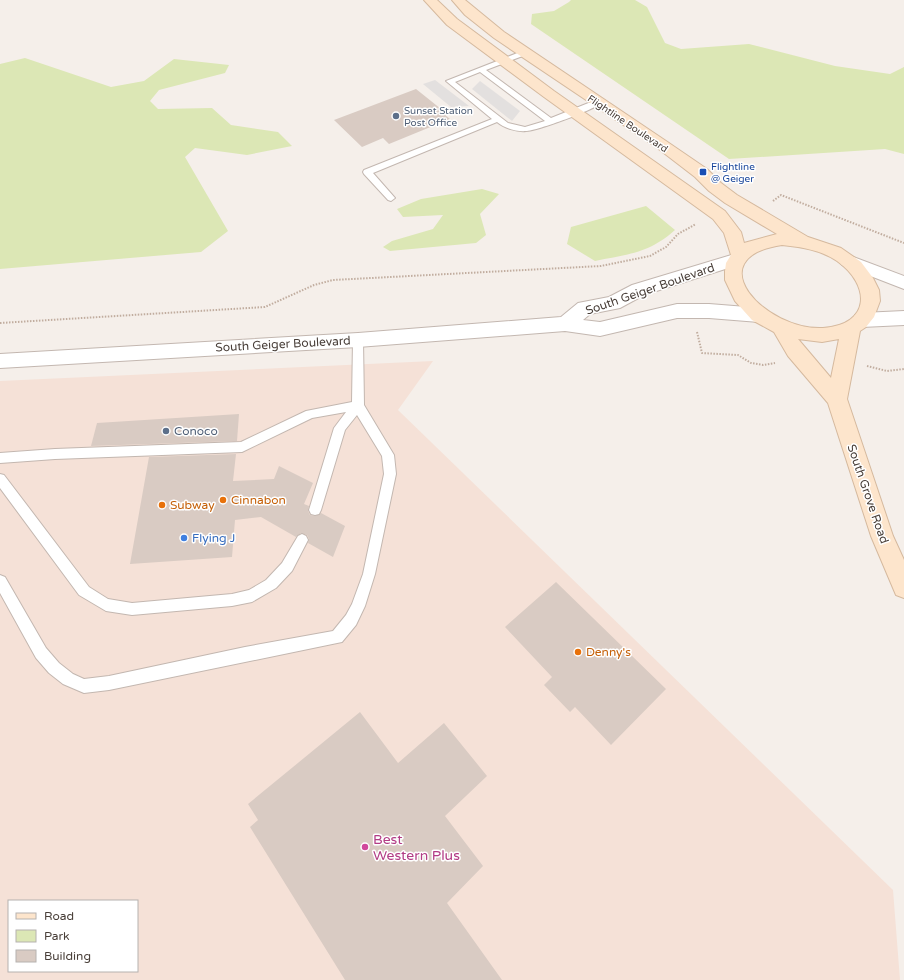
<svg xmlns="http://www.w3.org/2000/svg" width="904" height="980" viewBox="0 0 904 980" font-family="'Varela Round',sans-serif">
<rect width="100%" height="100%" fill="#f5efea"/>
<!-- commercial -->
<path fill="#f5e1d7" fill-rule="evenodd" d="M433,361L398,410L893,890L900,980H0V381ZM9,901H137V971H9Z"/>
<!-- green -->
<g fill="#dce7b5">
<path d="M571,0H635L647,7L665,43L681,49L749,44L835,66L890,74L904,67V154L885,149L729,159L531,24L532,14L554,11L569,2Z"/>
<path d="M25,58L111,87L144,81L174,59L229,65L225,73L159,90L150,101L158,109L212,108L231,125L278,132L292,146L247,155L195,148L185,157L228,231L201,252L0,269V64Z"/>
<path d="M482,189L499,194L480,214L486,235L476,243L390,251L383,247L392,241L433,229L443,215L403,217L397,209L421,199Z"/>
<path d="M646,206L675,230C648,254 628,254 595,261L567,244L571,227Z"/>
</g>
<!-- parking -->
<g fill="#e3e0df">
<path d="M435,80L469,106L451,107L423,84Z"/>
<path d="M480,81L520,111L512,121L472,89Z"/>
</g>
<!-- building -->
<g fill="#d9cbc3">
<path d="M416,89L446,113L444,114L450,119L389,144L383,138L362,147L334,120Z"/>
<path d="M239,414L237,441L91,446L97,423Z"/>
<path d="M236,454L233,481L274,479L279,466L313,483L304,504L309,506L308,511L310,515L315,516L321,513L345,526L333,557L308,543L309,539L307,535L301,533L296,537L261,517L235,520L232,557L130,564L149,457Z"/>
<path d="M556,582L666,689L611,745L575,707L570,712L544,685L552,677L505,627Z"/>
<path d="M360,712L398,763L444,723L487,776L445,816L483,866L447,903L502,980H345L250,827L258,820L248,804Z"/>
</g>
<g fill="none" stroke-linecap="round" stroke-linejoin="round">
<defs>
<g id="service">
<path d="M525,50H528V54L486,70L551,118L596,100H602L603,102C596,109 537,131 526,131C517,132 504,128 497,122L373,173L395,198L391,201L388,200L364,174L363,172L364,170L492,119L446,81ZM480,72L545,121L525,127L508,123L455,82Z"/>
<path d="M358,336L362,337L363,340L364,405L394,455L396,474L375,574L365,606L356,625L342,642L109,690L84,693L63,684L49,673L36,658L0,593V575L5,577L46,648L59,663L73,674L84,679L109,676L245,647L333,631L346,615L352,604L363,574L384,474L382,456L357,415L345,430L321,510L319,514L315,515L311,514L309,510L334,428L346,412L312,418L242,452L55,459L0,463V453L55,449L241,442L306,411L352,402L353,340L354,337Z"/>
<path d="M0,474L4,475L89,587L108,599L132,603L232,594L249,590L266,580L282,563L298,536L302,534L306,536L308,540L292,571L276,588L252,602L232,606L132,615L106,611L79,595L0,488Z"/>
</g>
<g id="tertiary">
<path d="M738,253L744,255L747,259L744,263L644,295L620,308L590,314L583,320L600,322L677,304H709L759,308L766,310L768,315L766,320L759,322L709,318H677L600,336L565,331L358,347L0,368V354L358,333L561,317L578,303L609,297L632,285Z"/>
<path d="M848,255L904,276V289L842,265L839,261L842,257Z"/>
<path d="M904,311V325L862,327L855,325L853,320L855,315L862,313Z"/>
</g>
<path id="secondary" d="M424,0H437L457,19L554,91L725,211L741,232L744,243L777,234L725,203L709,191L695,177L656,147L494,38L465,15L452,0H465L504,32L666,141L707,169L721,183L737,195L808,237L841,248L861,262L873,278L879,290L880,301L874,317L866,327L860,331L847,399L893,536L904,560V598L896,595L871,536L828,403L788,356L774,332L752,320L735,301L725,280V271L726,263L731,255L724,233L713,219L544,97L447,25ZM782,245C801,247 821,250 837,261C871,285 871,325 823,328C766,331 696,258 782,245ZM798,339L822,342L839,339L831,378Z"/>
</defs>
<!-- service casing -->
<use href="#service" stroke="#c3b7b0" stroke-width="2"/>
<!-- tertiary casing -->
<use href="#tertiary" stroke="#c3b7b0" stroke-width="2"/>
<!-- secondary casing -->
<use href="#secondary" stroke="#d5b99e" stroke-width="2"/>
<!-- path -->
<g stroke="#c1ad9f" stroke-width="2" stroke-dasharray="1.5 1.5" stroke-linecap="butt">
<path d="M773,201L781,195L904,243"/>
<path d="M0,323L265,307L314,285L333,280L601,266L650,256L666,247L678,234L696,224"/>
<path d="M697,332L702,353L738,355L751,363L763,365L775,363"/>
<path d="M867,366L887,371L904,369"/>
</g>
<!-- service -->
<use href="#service" fill="#fff" fill-rule="evenodd"/>
<!-- tertiary -->
<use href="#tertiary" fill="#fff" fill-rule="evenodd"/>
<!-- secondary -->
<use href="#secondary" fill="#fde5cc" fill-rule="evenodd"/>
</g>
<!-- markers -->
<g fill="#5c6f8a" stroke="#fff" stroke-width="1.5">
<circle cx="396" cy="116" r="4"/>
<circle cx="166" cy="431" r="4"/>
</g>
<rect fill="#1a4fb4" stroke="#fff" stroke-width="1.5" x="699" y="168" width="8" height="8" rx="2"/>
<g fill="#e8710a" stroke="#fff" stroke-width="1.5">
<circle cx="223" cy="500" r="4"/>
<circle cx="162" cy="505" r="4"/>
<circle cx="578" cy="652" r="4"/>
</g>
<circle fill="#3f7fe0" stroke="#fff" stroke-width="1.5" cx="184" cy="538" r="4"/>
<circle fill="#d1479c" stroke="#fff" stroke-width="1.5" cx="365" cy="847" r="4"/>
<g text-anchor="middle" stroke-width="3" stroke-linejoin="round" paint-order="stroke">
<!-- far-service labels -->
<g font-size="10" fill="#4e5e75" stroke="#fff" text-anchor="start">
<text x="404" y="114">Sunset Station<tspan x="404" dy="12">Post Office</tspan></text>
</g>
<!-- far-street labels -->
<g font-size="10" fill="#483e38" stroke="#fff">
<text transform="translate(628 123) rotate(34)" y="4">Flightline Boulevard</text>
</g>
<!-- far-transit labels -->
<g font-size="10" fill="#164399" stroke="#fff" text-anchor="start">
<text x="711" y="170">Flightline<tspan x="711" dy="12">@ Geiger</tspan></text>
</g>
<!-- street labels -->
<g font-size="12" fill="#483e38" stroke="#fff">
<text transform="translate(650 289) rotate(-19)" y="4">South Geiger Boulevard</text>
<text transform="translate(283 344) rotate(-3)" y="4">South Geiger Boulevard</text>
<text transform="translate(868 494) rotate(71)" y="4">South Grove Road</text>
</g>
<!-- service labels -->
<g font-size="12" fill="#4e5e75" stroke="#fff" text-anchor="start">
<text x="174" y="435">Conoco</text>
</g>
<!-- food labels -->
<g font-size="12" fill="#c56008" stroke="#fff" text-anchor="start">
<text x="231" y="504">Cinnabon</text>
<text x="170" y="509">Subway</text>
<text x="586" y="656">Denny's</text>
</g>
<!-- shop labels -->
<g font-size="12" fill="#366cbe" stroke="#fff" text-anchor="start">
<text x="192" y="542">Flying J</text>
</g>
<!-- near-hotel labels -->
<g font-size="14" fill="#b23c85" stroke="#fff" text-anchor="start">
<text x="373" y="844">Best<tspan x="373" dy="16">Western Plus</tspan></text>
</g>
</g>
<!-- legend -->
<rect x="8" y="900" width="130" height="72" fill="#ffffff" stroke="#b6b2af"/>
<rect x="16" y="913" width="20" height="6" fill="#fde5cc" stroke="#b6b2af"/>
<text x="44" y="920" font-size="12" fill="#483e38">Road</text>
<rect x="16" y="930" width="20" height="12" fill="#dce7b5" stroke="#b6b2af"/>
<text x="44" y="940" font-size="12" fill="#483e38">Park</text>
<rect x="16" y="950" width="20" height="12" fill="#d9cbc3" stroke="#b6b2af"/>
<text x="44" y="960" font-size="12" fill="#483e38">Building</text>
</svg>
